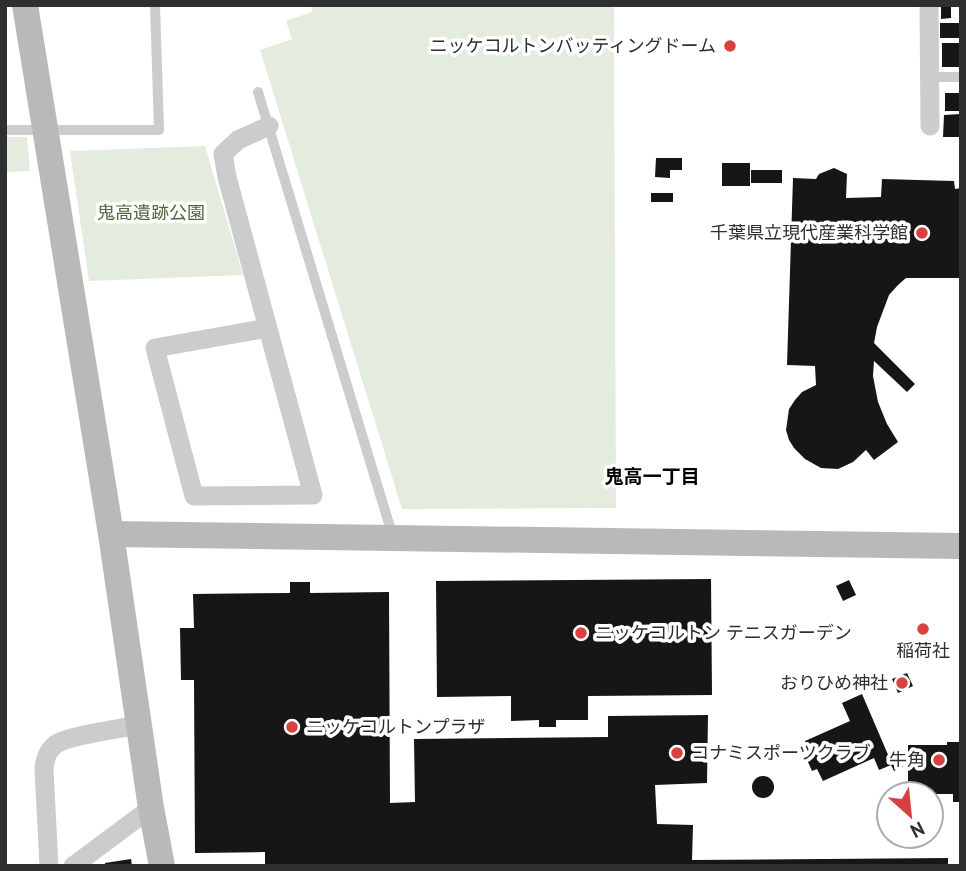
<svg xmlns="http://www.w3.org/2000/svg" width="966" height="871" viewBox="0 0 966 871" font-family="'PT Sans','Noto Sans JP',sans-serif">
<rect width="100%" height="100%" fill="#fff"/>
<!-- green -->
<g fill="#e4ebdf">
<path d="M311,5H614L616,508L402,509L260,50L292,39L286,21L312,12Z"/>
<path d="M5,137H27L30,171L5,172Z"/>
<path d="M205,146L243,275L89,281L70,151Z"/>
</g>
<!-- building -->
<g fill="#161616">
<path d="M941,5H951V18L941,19Z"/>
<rect x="940" y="23" width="21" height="15"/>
<rect x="942" y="43" width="18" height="24"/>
<rect x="945" y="93" width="15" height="18"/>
<path d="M960,114V137H943L944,115Z"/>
<path d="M656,158H682V170H670V178L655,177Z"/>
<rect x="722" y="163" width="28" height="23"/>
<path d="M834,168L847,174L846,198L881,197L882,179L954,181L955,189L961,188V278H906L898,285L889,295L877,327L874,343L915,384L907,392L874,361L873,376L878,402L887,424L898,442L874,460L866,450L853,462L838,469L821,468L805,459L794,448L789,440L786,430L789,409L795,400L802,392L816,385L815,366L787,365L793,178L816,179L819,174Z"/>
<rect x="751" y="170" width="31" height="13"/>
<rect x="651" y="193" width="22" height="9"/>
<path d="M711,579L712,695L588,696V720H556V727H539V720L511,721V696L437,697L436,581Z"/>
<path d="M849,580L856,595L843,601L836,586Z"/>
<path d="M290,582H310V593L389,592L390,803L415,802L414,739L608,737V716L708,715L707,783L655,785L657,824L693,825L692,860L948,858V866H265V852L195,853L194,680H181L180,628H194L193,594L290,593Z"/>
<path d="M907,673L913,686L898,693L892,679Z"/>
<path d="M862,694L889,757L897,754L903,767L894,771L891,765L879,770L874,758L823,781L817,769L812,771L804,753L809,751L805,741L850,721L842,703Z"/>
<path d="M947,742H961V802H953V794H908V745H947Z"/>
<circle cx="763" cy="787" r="11"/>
<path d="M131,859L132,866H105V863Z"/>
</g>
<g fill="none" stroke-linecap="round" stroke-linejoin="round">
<!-- lane -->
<g stroke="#ccc" stroke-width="10">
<path d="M930,77H961"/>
<path d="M258,92L393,537"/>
<path d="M5,130H159L155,5"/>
</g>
<!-- street -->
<g stroke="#ccc" stroke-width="19">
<path d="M929,5L930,126"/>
<path d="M268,328L155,348L194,496L313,495L227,177L223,154L238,140L269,126"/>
<path d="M49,866L44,769C45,759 47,751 56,744C68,736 122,728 139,725"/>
<path d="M73,866L151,808"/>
</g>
<!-- secondary -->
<g stroke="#b9b9b9" stroke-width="26">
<path d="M25,5L111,534L151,808L162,866"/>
<path d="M111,534L961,546"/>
</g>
</g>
<!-- markers -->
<g fill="#d74141" stroke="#fff" stroke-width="2.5">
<circle cx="730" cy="46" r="7"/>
<circle cx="922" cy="233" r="7"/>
<circle cx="923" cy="629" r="7"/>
<circle cx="581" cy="633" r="7"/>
<circle cx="902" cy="683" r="7"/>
<circle cx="292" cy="727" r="7"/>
<circle cx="677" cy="753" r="7"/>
<circle cx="939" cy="760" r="7"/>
</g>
<g text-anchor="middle" stroke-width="7" stroke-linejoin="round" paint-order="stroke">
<!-- poi labels -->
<g font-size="18" fill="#2f2f2f" stroke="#fff" text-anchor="end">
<text x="716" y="52">ニッケコルトンバッティングドーム</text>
<text x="908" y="239">千葉県立現代産業科学館</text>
<text x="595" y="639" text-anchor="start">ニッケコルトン テニスガーデン</text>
<text x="923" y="657" text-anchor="middle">稲荷社</text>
<text x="888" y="689">おりひめ神社</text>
<text x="306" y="733" text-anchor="start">ニッケコルトンプラザ</text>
<text x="691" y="759" text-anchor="start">コナミスポーツクラブ</text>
<text x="925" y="766">牛角</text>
</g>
<!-- park labels -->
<g font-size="18" fill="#506740" stroke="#fff">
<text x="151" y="219">鬼高遺跡公園</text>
</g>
<!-- neighbourhood labels -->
<g font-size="19" font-weight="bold" fill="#000" stroke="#fff">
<text x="652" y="483">鬼高一丁目</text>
</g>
</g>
<!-- border -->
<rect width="966" height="871" fill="none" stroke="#2f2f2f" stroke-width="14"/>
<!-- north arrow -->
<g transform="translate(910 815) rotate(153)"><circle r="33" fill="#ffffff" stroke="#acacac" stroke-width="2"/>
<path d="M0-5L12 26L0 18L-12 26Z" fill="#d74141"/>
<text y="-10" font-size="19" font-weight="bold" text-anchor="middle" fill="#2f2f2f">N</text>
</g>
</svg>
